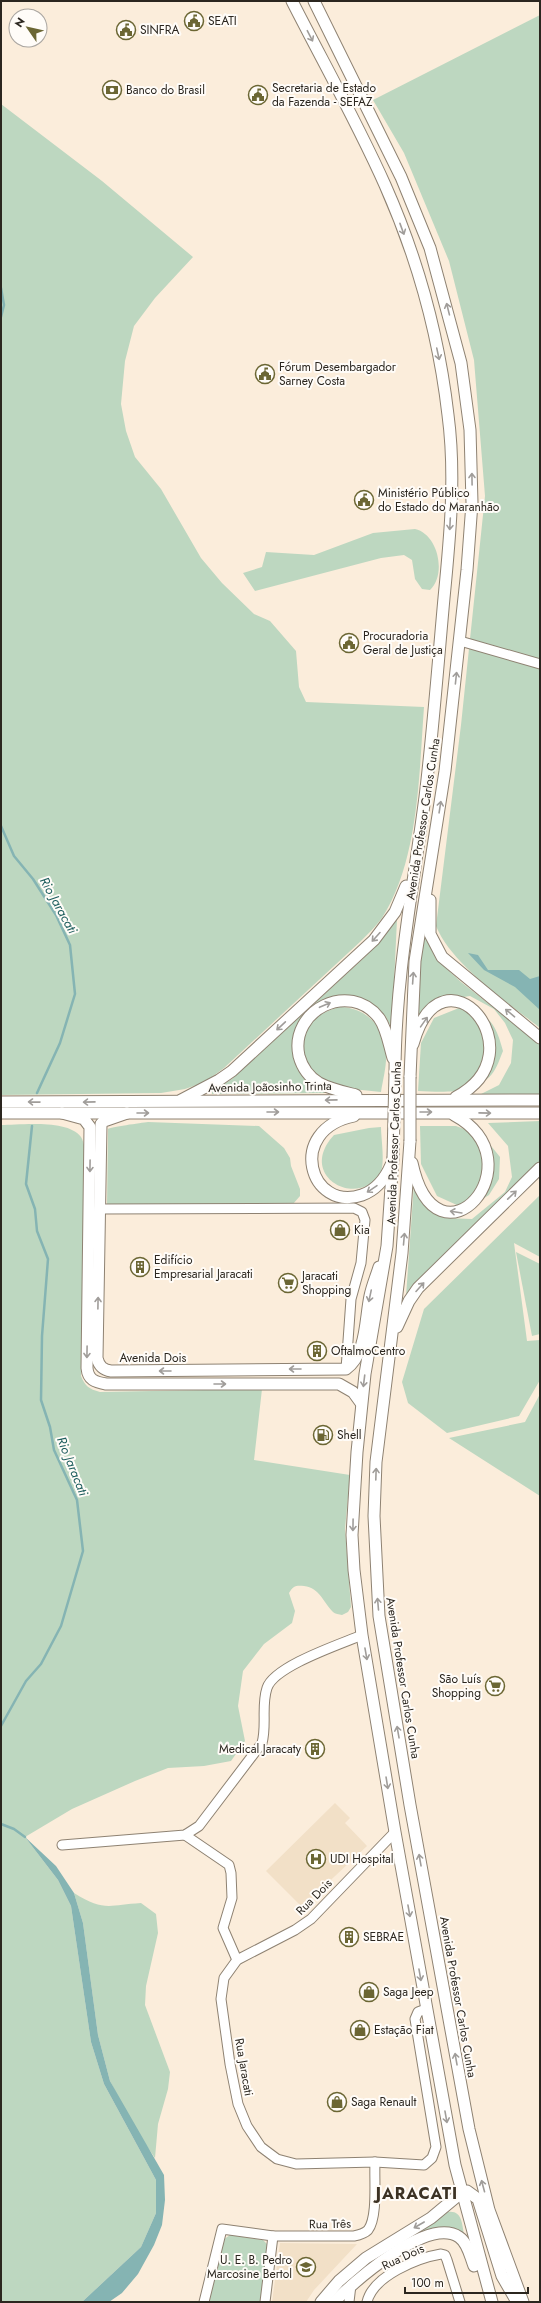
<svg xmlns="http://www.w3.org/2000/svg" width="541" height="2303" viewBox="0 0 541 2303" font-family="Jost,sans-serif">
<rect width="100%" height="100%" fill="#fbeddb"/>
<!-- built -->
<g fill="#f2e0c7">
<path d="M335,1803L350,1818L345,1823L367,1846L302,1907L266,1871Z"/>
<path d="M280,2243L357,2244L314,2290L306,2302H272Z"/>
</g>
<!-- green -->
<g fill="#bdd7c0">
<path d="M540,15V1028C507,1002 452,965 436,926L461,725L485,496L474,360L449,261L404,153L373,100Z"/>
<path d="M1,104L102,181L193,257L155,298L134,326L125,361L121,404L126,431L135,457L161,489L201,558L222,583L254,614L270,621L296,651L299,687L306,702L424,707C419,774 419,860 382,918C376,926 368,934 361,941L224,1068L205,1082L185,1089L161,1093L1,1095Z"/>
<path d="M415,529C438,534 447,574 430,590L422,589L415,579L412,560L404,555L381,558L255,591L243,573L262,567L266,552L314,555L373,533Z"/>
<path d="M397,919L392,1028C390,1025 388,1021 386,1017C375,1001 357,996 338,996L294,1036C291,1065 302,1081 327,1093L212,1094V1091L232,1079L366,956Z"/>
<path d="M425,926L426,938L436,959L461,982L540,1044V1095H479L499,1085L511,1063L513,1040L505,1023L494,1009L470,996L444,1000L419,1019L417,997L422,935Z"/>
<path d="M341,1007C366,1008 384,1026 386,1052C387,1065 383,1079 381,1092C363,1090 340,1089 324,1081C316,1077 313,1072 309,1065C293,1036 311,1013 341,1007Z"/>
<path d="M459,1008C489,1014 495,1021 503,1051C500,1058 497,1068 492,1074C474,1095 443,1092 418,1091L421,1043L434,1018Z"/>
<path d="M540,1121V1163L406,1296L414,1184L426,1204L444,1218L472,1219L505,1192L512,1177L508,1146L488,1123Z"/>
<path d="M148,1122L259,1126L284,1148L290,1158L291,1166L300,1189V1196L293,1204L107,1205L108,1129C110,1127 141,1123 148,1122Z"/>
<path d="M1,1125C20,1125 68,1119 81,1137C83,1140 84,1145 85,1149L81,1376C85,1386 89,1389 100,1392L262,1389L254,1460L350,1475L345,1529L351,1607L348,1612L342,1615C339,1614 335,1614 333,1612C323,1602 320,1588 304,1586C296,1585 293,1586 289,1593L295,1611L292,1623L264,1644L243,1671L238,1706L245,1741L231,1761L204,1766L168,1768L135,1781L72,1809L25,1837L58,1880L71,1906L91,2042L104,2084L156,2180V2213L141,2247L82,2302H1Z"/>
<path d="M420,1126H456L483,1136L500,1157L499,1179L489,1195L476,1203L459,1206L437,1196L421,1164Z"/>
<path d="M381,1127C381,1137 385,1163 381,1171C361,1211 295,1177 334,1135L369,1128Z"/>
<path d="M540,1195V1257L514,1243L527,1341L540,1340V1380L519,1416L447,1433L408,1403L402,1382L424,1309Z"/>
<path d="M516,1252L540,1264V1334L532,1336Z"/>
<path d="M540,1394V1496L449,1438L525,1422Z"/>
<path d="M74,1893C104,1912 109,1905 141,1903L156,1914L158,1933L146,1986L145,2005L170,2072L168,2089L158,2124L155,2158L133,2126L110,2081L98,2035L83,1923Z"/>
<path d="M448,2212C462,2210 462,2224 464,2234L447,2227L417,2232Z"/>
<path d="M230,2235L263,2240L268,2245L261,2302H207L223,2240Z"/>
</g>
<!-- water -->
<g fill="#85b4b3">
<path d="M468,953L478,955L488,970H519L530,979L540,976V1010L515,987L484,970Z"/>
<path d="M25,1837L56,1866L74,1893L83,1923L98,2035L110,2081L164,2175L165,2200L162,2225L154,2245L138,2274L122,2293L109,2302H82L141,2247L156,2213V2180L104,2084L91,2042L71,1906L58,1880Z"/>
</g>
<g fill="none" stroke-linecap="round" stroke-linejoin="round">
<!-- stream -->
<g stroke="#85b4b3" stroke-width="2.5">
<path d="M1,288L4,305L1,317"/>
<path d="M1,826L14,856L33,879L56,915L70,945L75,994L60,1043L37,1093"/>
<path d="M1,1726L26,1681L41,1664L61,1626L83,1551L77,1500L54,1450L50,1427L41,1400L42,1336L48,1259L37,1231L35,1209L26,1184L32,1126"/>
<path d="M1,1824L14,1829L25,1837"/>
</g>
<defs>
<g id="minor">
<path d="M460,641L540,664"/>
<path d="M99,1209L354,1208L362,1212L365,1220L361,1263L351,1299L346,1369"/>
<path d="M395,1832L311,1919L295,1930L237,1960L224,1978L221,1999L230,2064L238,2104L247,2126L261,2147L277,2159L296,2164L375,2162L424,2165L432,2158L436,2147L415,2019L418,2012L426,2009"/>
<path d="M185,1835L229,1865L231,1873L232,1898L223,1928L237,1960"/>
<path d="M62,1845L185,1835L199,1826L262,1743C267,1725 261,1706 267,1688C274,1666 341,1644 362,1635"/>
<path d="M204,2302L222,2229L273,2236H354C359,2235 364,2234 368,2230C378,2217 374,2179 375,2162"/>
<path d="M265,2302L273,2236"/>
<path d="M349,2302L351,2285"/>
<path d="M367,2302C373,2276 417,2258 441,2254L445,2255L447,2260L460,2302"/>
</g>
<g id="major">
<path d="M292,1C323,62 357,122 385,185C417,257 439,337 448,415C456,475 450,537 444,598C438,664 433,731 425,797C413,889 395,980 395,1073"/>
<path d="M314,1L401,177L430,248L461,363L470,430L472,503L467,570L445,771L415,961L410,1077"/>
<path d="M430,900V934L442,957L540,1038"/>
<path d="M413,1044C442,939 541,1052 456,1097"/>
<path d="M356,1095C344,1092 330,1089 319,1083C309,1077 302,1067 299,1056C289,1010 350,980 379,1018C387,1029 389,1045 393,1058"/>
<path d="M181,1100L219,1080L232,1071L374,940L395,912L406,886"/>
<path d="M1,1102L540,1100"/>
<path d="M1,1113H540"/>
<path d="M62,1113L84,1119L90,1127L87,1368C88,1380 95,1382 106,1384H339L353,1392L361,1403"/>
<path d="M127,1113L104,1121L101,1124L97,1358C99,1366 103,1370 111,1371L346,1369C367,1354 365,1319 370,1296C372,1286 376,1277 379,1267"/>
<path d="M354,1116C285,1130 310,1213 362,1195C376,1190 385,1179 391,1165"/>
<path d="M410,1141L402,1253L376,1462L374,1516L379,1616L410,1805L469,2129L489,2210L523,2302"/>
<path d="M393,1158L387,1246L365,1374L357,1452L352,1535L354,1570L362,1635L395,1832L455,2165L492,2302"/>
<path d="M412,1163C437,1278 541,1162 454,1115"/>
<path d="M397,1327L409,1301L418,1288L540,1168"/>
<path d="M321,2302L339,2281L366,2258L431,2218L461,2193L467,2191L478,2199L502,2276L517,2302"/>
<path d="M334,2302C355,2281 428,2216 459,2237C468,2243 470,2256 474,2266"/>
</g>
</defs>
<!-- minor casing -->
<use href="#minor" stroke="#8e8272" stroke-width="11"/>
<!-- major casing -->
<use href="#major" stroke="#8e8272" stroke-width="13"/>
<!-- minor -->
<use href="#minor" stroke="#fff" stroke-width="9"/>
<!-- major -->
<use href="#major" stroke="#fff" stroke-width="11"/>
<defs>
<g id="major-bridge">
<path d="M410,1141V1077"/>
<path d="M393,1158L395,1073"/>
</g>
</defs>
<!-- major-bridge casing -->
<use href="#major-bridge" stroke="#8e8272" stroke-width="13" stroke-linecap="butt"/>
<!-- major-bridge -->
<use href="#major-bridge" stroke="#fff" stroke-width="11"/>
</g>
<!-- one-way arrows -->
<defs><path id="oneway-shaft" d="M-6 0H5M1.5-3L5.5 0L1.5 3" fill="none" stroke-width="1.6" stroke-linecap="round" stroke-linejoin="round"/></defs>
<g stroke="#a09d9a">
<use href="#oneway-shaft" transform="translate(310 36) rotate(63)"/>
<use href="#oneway-shaft" transform="translate(402 229) rotate(70)"/>
<use href="#oneway-shaft" transform="translate(448 309) rotate(-104)"/>
<use href="#oneway-shaft" transform="translate(438 354) rotate(78)"/>
<use href="#oneway-shaft" transform="translate(472 479) rotate(-91)"/>
<use href="#oneway-shaft" transform="translate(450 524) rotate(93)"/>
<use href="#oneway-shaft" transform="translate(456 678) rotate(-84)"/>
<use href="#oneway-shaft" transform="translate(440 807) rotate(-81)"/>
<use href="#oneway-shaft" transform="translate(376 937) rotate(132)"/>
<use href="#oneway-shaft" transform="translate(413 978) rotate(-86)"/>
<use href="#oneway-shaft" transform="translate(325 1005) rotate(-23)"/>
<use href="#oneway-shaft" transform="translate(510 1013) rotate(-140)"/>
<use href="#oneway-shaft" transform="translate(424 1022) rotate(-55)"/>
<use href="#oneway-shaft" transform="translate(281 1026) rotate(137)"/>
<use href="#oneway-shaft" transform="translate(331 1100) rotate(179)"/>
<use href="#oneway-shaft" transform="translate(34 1102) rotate(-179)"/>
<use href="#oneway-shaft" transform="translate(89 1102) rotate(179)"/>
<use href="#oneway-shaft" transform="translate(273 1112)"/>
<use href="#oneway-shaft" transform="translate(426 1112)"/>
<use href="#oneway-shaft" transform="translate(143 1113)"/>
<use href="#oneway-shaft" transform="translate(485 1113) rotate(1)"/>
<use href="#oneway-shaft" transform="translate(90 1166) rotate(91)"/>
<use href="#oneway-shaft" transform="translate(372 1189) rotate(146)"/>
<use href="#oneway-shaft" transform="translate(512 1195) rotate(-44)"/>
<use href="#oneway-shaft" transform="translate(456 1212) rotate(-171)"/>
<use href="#oneway-shaft" transform="translate(404 1239) rotate(-85)"/>
<use href="#oneway-shaft" transform="translate(420 1287) rotate(-48)"/>
<use href="#oneway-shaft" transform="translate(370 1296) rotate(102)"/>
<use href="#oneway-shaft" transform="translate(98 1303) rotate(-89)"/>
<use href="#oneway-shaft" transform="translate(87 1352) rotate(91)"/>
<use href="#oneway-shaft" transform="translate(295 1369) rotate(-180)"/>
<use href="#oneway-shaft" transform="translate(165 1371) rotate(180)"/>
<use href="#oneway-shaft" transform="translate(364 1381) rotate(97)"/>
<use href="#oneway-shaft" transform="translate(220 1384)"/>
<use href="#oneway-shaft" transform="translate(376 1474) rotate(-88)"/>
<use href="#oneway-shaft" transform="translate(353 1525) rotate(91)"/>
<use href="#oneway-shaft" transform="translate(378 1604) rotate(-95)"/>
<use href="#oneway-shaft" transform="translate(366 1654) rotate(80)"/>
<use href="#oneway-shaft" transform="translate(398 1732) rotate(-100)"/>
<use href="#oneway-shaft" transform="translate(387 1783) rotate(81)"/>
<use href="#oneway-shaft" transform="translate(420 1860) rotate(-100)"/>
<use href="#oneway-shaft" transform="translate(409 1911) rotate(80)"/>
<use href="#oneway-shaft" transform="translate(420 1975) rotate(80)"/>
<use href="#oneway-shaft" transform="translate(456 2059) rotate(-100)"/>
<use href="#oneway-shaft" transform="translate(446 2117) rotate(80)"/>
<use href="#oneway-shaft" transform="translate(483 2186) rotate(-105)"/>
<use href="#oneway-shaft" transform="translate(419 2225) rotate(150)"/>
</g>
<!-- icons -->
<defs>
<symbol id="civic-ring" viewBox="-11 -11 22 22"><circle r="9.5" fill="#fffcf8" stroke="#6b6633" stroke-width="1.5"/><path d="M-.6-6.5H3V-4.5H.6V-3L4-1V1h2V6H-6V1h2V-1L-.6-3ZM-1.2 2.5V6h2.4V2.5Z" fill="#6b6633"/></symbol>
<symbol id="bank-ring" viewBox="-11 -11 22 22"><circle r="9.5" fill="#fffcf8" stroke="#6b6633" stroke-width="1.5"/><path d="M-6-4H6V4H-6ZM0-2.3a2.3 2.3 0 1 0 0 4.6a2.3 2.3 0 1 0 0-4.6Z" fill="#6b6633"/></symbol>
<symbol id="shop-ring" viewBox="-11 -11 22 22"><circle r="9.5" fill="#fffcf8" stroke="#6b6633" stroke-width="1.5"/><path d="M-5-2.5h2.3a2.7 3.5 0 0 1 5.4 0H5L5.5 6h-11ZM-1.5-2.5h3a1.5 2.3 0 0 0-3 0Z" fill="#6b6633"/></symbol>
<symbol id="building-ring" viewBox="-11 -11 22 22"><circle r="9.5" fill="#fffcf8" stroke="#6b6633" stroke-width="1.5"/><path d="M-4-6H4V6H1V3H-1V6H-4ZM-2.5-4.3h1.7v1.8h-1.7ZM.8-4.3h1.7v1.8H.8ZM-2.5-1h1.7V.8h-1.7ZM.8-1h1.7V.8H.8Z" fill="#6b6633"/></symbol>
<symbol id="supermarket-ring" viewBox="-11 -11 22 22"><circle r="9.5" fill="#fffcf8" stroke="#6b6633" stroke-width="1.5"/><path d="M-6-5.5h2.5l.6 2H6L4.5 2H-2.5L-4.4-4H-6ZM-1.5 3.2a1.3 1.3 0 1 0 .1 0ZM3 3.2a1.3 1.3 0 1 0 .1 0Z" fill="#6b6633"/></symbol>
<symbol id="fuel-ring" viewBox="-11 -11 22 22"><circle r="9.5" fill="#fffcf8" stroke="#6b6633" stroke-width="1.5"/><path d="M-5.5-6h7V0h2V4h1.3V-2.5L3-4.5l.8-.8L6-3V5H2.5V1h-1V6h-7ZM-4.2-4.7v3.2H.2V-4.7Z" fill="#6b6633"/></symbol>
<symbol id="hospital-ring" viewBox="-11 -11 22 22"><circle r="9.5" fill="#fffcf8" stroke="#6b6633" stroke-width="1.5"/><path d="M-5-5h3v3.5h4V-5h3V5h-3V1.5h-4V5h-3Z" fill="#6b6633"/></symbol>
<symbol id="school-ring" viewBox="-11 -11 22 22"><circle r="9.5" fill="#fffcf8" stroke="#6b6633" stroke-width="1.5"/><path d="M0-5L7-2L0 1L-7-2ZM-4 1L0 2.5L4 1V4Q0 6-4 4Z" fill="#6b6633"/></symbol>
</defs>
<g fill-rule="evenodd">
<use href="#civic-ring" x="183" y="10" width="22" height="22"/>
<use href="#civic-ring" x="115" y="19" width="22" height="22"/>
<use href="#bank-ring" x="101" y="79" width="22" height="22"/>
<use href="#civic-ring" x="247" y="84" width="22" height="22"/>
<use href="#civic-ring" x="254" y="363" width="22" height="22"/>
<use href="#civic-ring" x="353" y="489" width="22" height="22"/>
<use href="#civic-ring" x="338" y="632" width="22" height="22"/>
<use href="#shop-ring" x="329" y="1219" width="22" height="22"/>
<use href="#building-ring" x="129" y="1256" width="22" height="22"/>
<use href="#supermarket-ring" x="277" y="1272" width="22" height="22"/>
<use href="#building-ring" x="306" y="1340" width="22" height="22"/>
<use href="#fuel-ring" x="312" y="1424" width="22" height="22"/>
<use href="#supermarket-ring" x="484" y="1675" width="22" height="22"/>
<use href="#building-ring" x="304" y="1738" width="22" height="22"/>
<use href="#hospital-ring" x="305" y="1848" width="22" height="22"/>
<use href="#building-ring" x="338" y="1926" width="22" height="22"/>
<use href="#shop-ring" x="358" y="1981" width="22" height="22"/>
<use href="#shop-ring" x="349" y="2019" width="22" height="22"/>
<use href="#shop-ring" x="326" y="2091" width="22" height="22"/>
<use href="#school-ring" x="295" y="2256" width="22" height="22"/>
</g>
<g text-anchor="middle" stroke-width="4" stroke-linejoin="round" paint-order="stroke">
<!-- poi labels -->
<g font-size="12" fill="#2b261f" stroke="#fffcf8" text-anchor="start">
<text x="208" y="25">SEATI</text>
<text x="140" y="34">SINFRA</text>
<text x="272" y="92">Secretaria de Estado<tspan x="272" dy="14">da Fazenda - SEFAZ</tspan></text>
<text x="126" y="94">Banco do Brasil</text>
<text x="279" y="371">Fórum Desembargador<tspan x="279" dy="14">Sarney Costa</tspan></text>
<text x="378" y="497">Ministério Público<tspan x="378" dy="14">do Estado do Maranhão</tspan></text>
<text x="363" y="640">Procuradoria<tspan x="363" dy="14">Geral de Justiça</tspan></text>
<text x="354" y="1234">Kia</text>
<text x="154" y="1264">Edifício<tspan x="154" dy="14">Empresarial Jaracati</tspan></text>
<text x="302" y="1280">Jaracati<tspan x="302" dy="14">Shopping</tspan></text>
<text x="331" y="1355">OftalmoCentro</text>
<text x="337" y="1439">Shell</text>
<text x="481" y="1683" text-anchor="end">São Luís<tspan x="481" dy="14">Shopping</tspan></text>
<text x="301" y="1753" text-anchor="end">Medical Jaracaty</text>
<text x="330" y="1863">UDI Hospital</text>
<text x="363" y="1941">SEBRAE</text>
<text x="383" y="1996">Saga Jeep</text>
<text x="374" y="2034">Estação Fiat</text>
<text x="351" y="2106">Saga Renault</text>
<text x="292" y="2264" text-anchor="end">U. E. B. Pedro<tspan x="292" dy="14">Marcosine Bertol</tspan></text>
</g>
<!-- street labels -->
<g font-size="12" fill="#2b261f" stroke="#fffcf8">
<text transform="translate(423 819) rotate(-81)" y="4">Avenida Professor Carlos Cunha</text>
<text transform="translate(270 1087) rotate(-1)" y="4">Avenida Joãosinho Trinta</text>
<text transform="translate(394 1143) rotate(-88)" y="4">Avenida Professor Carlos Cunha</text>
<text x="153" y="1362">Avenida Dois</text>
<text transform="translate(403 1678) rotate(81)" y="4">Avenida Professor Carlos Cunha</text>
<text transform="translate(314 1897) rotate(-45)" y="4">Rua Dois</text>
<text transform="translate(458 1997) rotate(80)" y="4">Avenida Professor Carlos Cunha</text>
<text transform="translate(244 2067) rotate(80)" y="4">Rua Jaracati</text>
<text transform="translate(330 2224) rotate(-1)" y="4">Rua Três</text>
<text transform="translate(403 2257) rotate(-25)" y="4">Rua Dois</text>
</g>
<!-- water labels -->
<g font-size="13" font-style="italic" fill="#1e5e5e" stroke="#fffcf8">
<text transform="translate(59 905) rotate(61)" y="5">Rio Jaracati</text>
<text transform="translate(73 1466) rotate(68)" y="5">Rio Jaracati</text>
</g>
<!-- district labels -->
<g font-size="16" font-weight="bold" letter-spacing="1" fill="#3c3224" stroke="#fffcf8">
<text x="417" y="2199">JARACATI</text>
</g>
</g>
<!-- border -->
<rect width="541" height="2303" fill="none" stroke="#2b261f" stroke-width="4"/>
<!-- north arrow -->
<g transform="translate(28 28) rotate(304)"><circle r="19" fill="#fffcf8" stroke="#aaa6a1"/>
<path d="M0-3L7 15L0 10L-7 15Z" fill="#6b6633"/>
<text y="-6" font-size="11" font-weight="bold" text-anchor="middle" fill="#2b261f">N</text>
</g>
<!-- scale -->
<path d="M405 2287v6h123v-6" fill="none" stroke="#2b261f" stroke-width="2"/>
<text x="411" y="2287" font-size="12" fill="#2b261f" stroke="#fffcf8" stroke-width="3" paint-order="stroke">100 m</text>
</svg>
